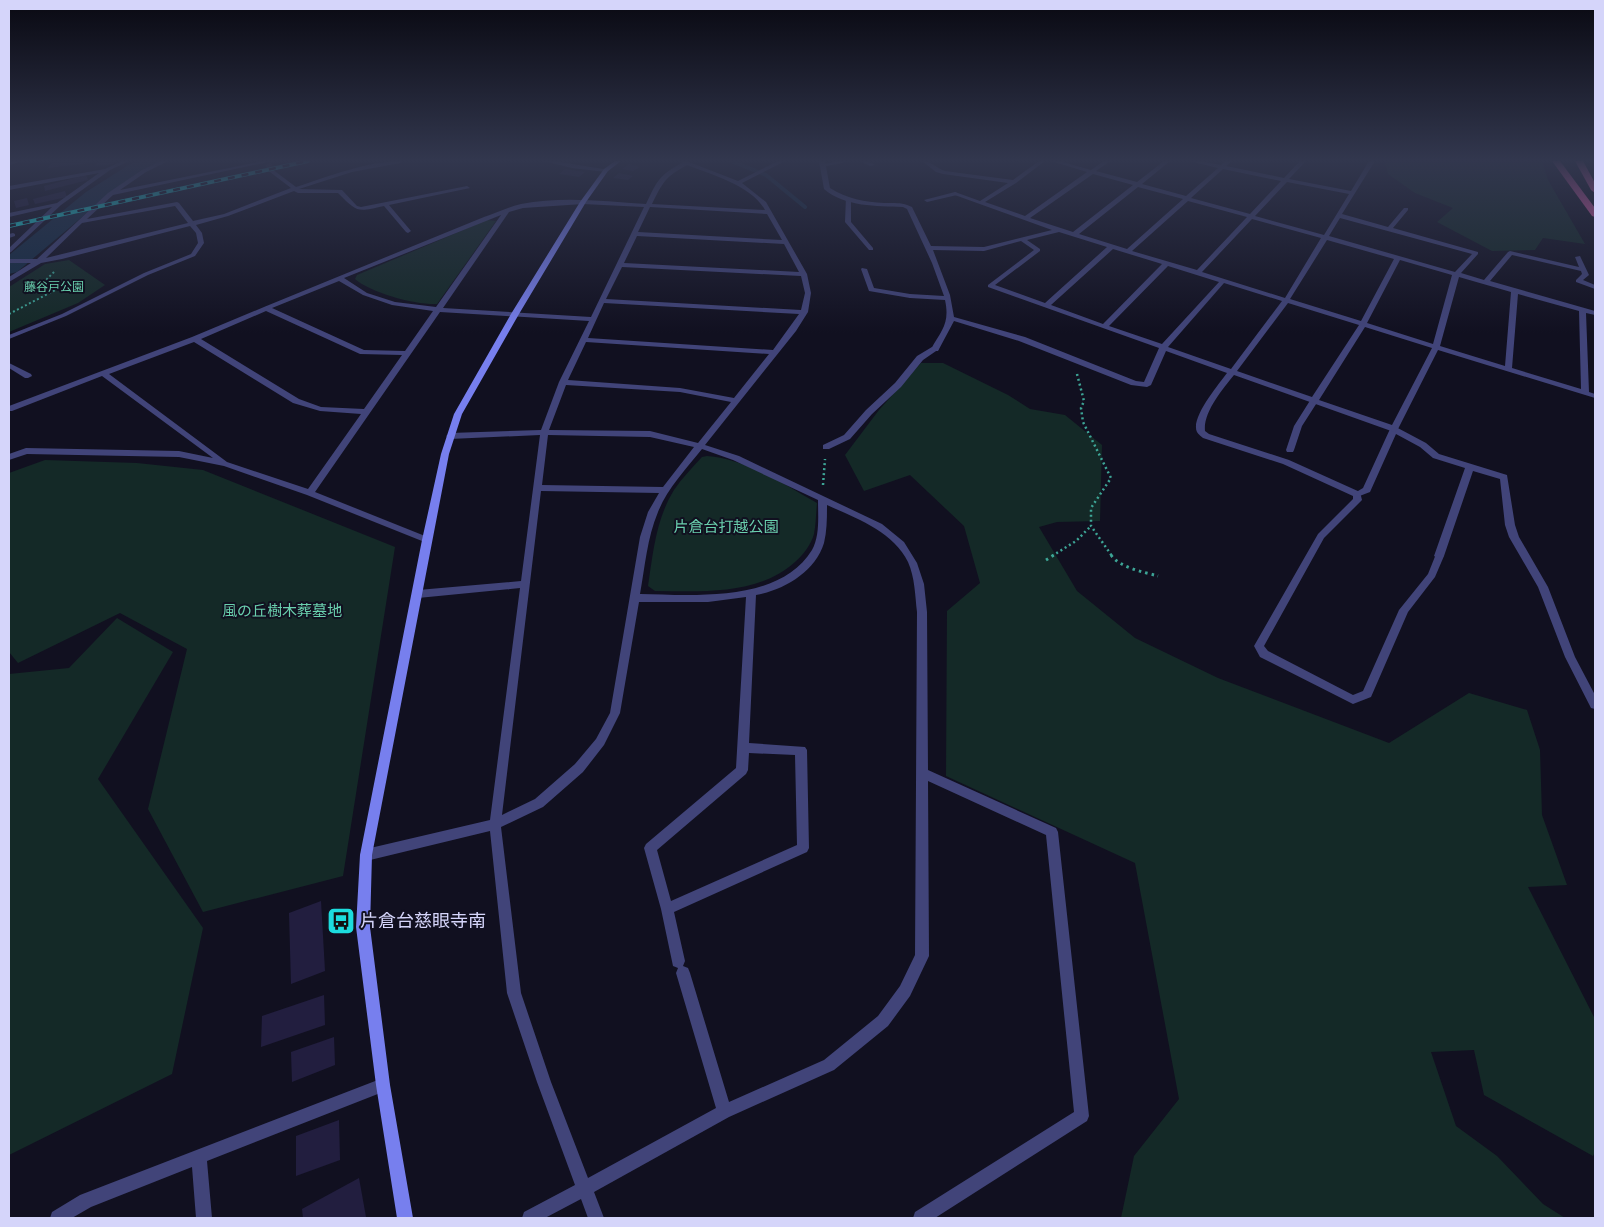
<svg xmlns="http://www.w3.org/2000/svg" width="1604" height="1227" viewBox="0 0 1604 1227" font-family="Jost,'Noto Sans JP',sans-serif">
<rect width="100%" height="100%" fill="#111020"/>
<!-- green -->
<g fill="#142927">
<path d="M1385,161H1542L1548,180L1585,244L1543,238L1535,250L1492,251L1437,222L1453,208L1415,193L1388,174Z"/>
<path d="M487,220L496,221L437,304C415,305 371,293 355,279L357,275Z"/>
<path d="M69,260L105,285L78,303L9,332V287L45,264Z"/>
<path d="M921,363H943L1008,395L1030,409L1065,415L1102,445L1100,521L1057,522L1039,527L1077,591L1135,638L1218,678L1389,743L1469,693L1527,710L1540,750L1542,815L1567,885L1528,887L1595,1019V1152L1593,1156L1484,1095L1474,1050L1431,1052L1456,1126L1497,1156L1543,1204L1565,1218H1121L1134,1156L1179,1099L1135,863L946,776L947,611L980,583L964,526L910,475L864,491L845,455L879,410Z"/>
<path d="M707,456C746,459 784,484 817,503C816,513 816,524 814,534C811,545 803,555 795,562C757,596 702,591 655,591L648,586C653,553 656,519 674,490C682,478 692,468 702,457Z"/>
<path d="M45,460L137,463L203,470L395,547L343,876L203,912L148,809L187,649L120,613L18,663L9,652V473Z"/>
<path d="M117,618L173,652L98,779L203,928L172,1074L9,1155V674L69,668Z"/>
</g>
<g fill="none" stroke-linecap="round" stroke-linejoin="round">
<!-- stream -->
<path stroke="#152c45" stroke-width="4" d="M731,161L766,175L805,207"/>
<!-- river -->
<path fill="#152c45" fill-rule="evenodd" d="M135,161H159L156,165L101,201L17,272L9,274V255L86,192Z"/>
</g>
<!-- building -->
<g fill="#221e3f">
<path d="M52,161H92L91,163L48,168Z"/>
<path d="M98,161H116L114,164L95,166Z"/>
<path d="M629,164L640,167L633,171L622,169Z"/>
<path d="M565,169L585,172L579,177L559,174Z"/>
<path d="M619,173L633,176L628,180L613,178Z"/>
<path d="M86,175L88,180L45,191L44,186Z"/>
<path d="M65,191L67,197L35,204L33,199Z"/>
<path d="M27,198L29,205L16,208L14,201Z"/>
<path d="M321,901L325,971L291,984L289,913Z"/>
<path d="M324,995L325,1025L261,1047L262,1016Z"/>
<path d="M334,1037L335,1065L292,1082L291,1052Z"/>
<path d="M339,1120L340,1160L296,1176V1136Z"/>
<path d="M359,1178L366,1217L303,1218L302,1209Z"/>
</g>
<g fill="none" stroke-linecap="round" stroke-linejoin="round">
<!-- street-tunnel -->
<path stroke="#2e2e41" stroke-width="6" stroke-dasharray="6 3" stroke-linecap="butt" d="M268,164L272,171"/>
<!-- path-far2 -->
<path stroke="#3da596" stroke-width="2" stroke-dasharray="2 2.5" stroke-linecap="butt" d="M9,314L65,285L47,279L55,271"/>
<!-- path-far1 -->
<g stroke="#3da596" stroke-width="2.5" stroke-dasharray="2 3" stroke-linecap="butt">
<path d="M1077,374L1084,401L1081,408L1083,422L1111,478L1091,508V526L1112,556"/>
<path d="M823,485L825,459"/>
<path d="M1052,556L1076,541L1091,526"/>
</g>
<!-- path -->
<g stroke="#3da596" stroke-width="3" stroke-dasharray="2.5 4" stroke-linecap="butt">
<path d="M1111,555C1120,568 1144,572 1158,576"/>
<path d="M1046,560L1054,555"/>
</g>
<!-- lane -->
<g fill="#414479" fill-rule="evenodd">
<path d="M839,161H851L822,167L819,165Z"/>
<path d="M860,161H867L875,165L870,166Z"/>
<path d="M955,192L957,193V195L927,202L924,200Z"/>
<path d="M846,197L851,198V222L873,248V250H869L845,222Z"/>
<path d="M13,233L15,234V236L9,238V234Z"/>
<path d="M862,268L867,269L874,288L910,294L913,296L910,298L869,291L861,269Z"/>
<path d="M932,347H935L939,349L923,360L901,387L872,414L850,439L829,449H823V445L844,435L866,410L895,383L917,356Z"/>
<path d="M1311,399H1314L1318,401L1302,426L1294,450L1293,452H1287L1286,450L1294,426Z"/>
<path d="M1394,426L1426,443L1439,454L1507,475L1515,525L1519,537L1548,587L1575,657L1595,695V709L1591,708L1565,657L1538,587L1509,537L1505,525L1500,479L1473,471L1444,556L1439,559L1434,556L1465,468L1433,458L1420,447L1396,434L1370,492L1357,497L1354,496L1353,494L1363,488L1390,429Z"/>
</g>
<!-- street -->
<g fill="#414479" fill-rule="evenodd">
<path d="M9,161H23L9,165Z"/>
<path d="M122,161H129L110,170L61,205L11,252L9,253V248L52,207L9,217V213L57,203L99,173L9,190V186L105,169Z"/>
<path d="M161,161H168L146,172L120,190L263,161H273L113,195L87,219L177,202L179,203L193,221L224,214L291,188L270,172L269,171L272,169L296,187C330,176 367,161 403,161L400,163L352,172L299,189L342,190L357,206L361,207L467,186L470,188L389,205L411,231L408,233L406,232L384,206C357,212 358,213 338,193H298L294,191L228,216L196,225L202,233L204,243L195,256L148,275L66,316L9,339V335L62,314L144,273L191,254L198,243L196,233L190,226L62,259L41,263L9,282V277L31,263H9V259H37L108,193L142,170ZM175,206L188,223L46,258L82,223Z"/>
<path d="M544,161H554L609,170L606,172L572,168Z"/>
<path d="M681,161L689,162L738,181L778,161H785L742,183L766,202L807,274L811,293L808,312L796,331L705,445L739,456L882,524L904,542L917,563L924,584L927,612L928,770L1056,828L1058,832L1089,1116L1087,1121L935,1218H913L915,1212L1074,1112L1046,835L928,781L929,956L910,996L888,1026L834,1070L729,1117L594,1192L604,1218H588L581,1199L545,1218H522L524,1212L575,1185L537,1082L507,993L490,831L366,861L362,859L360,855L362,851L366,849L490,820L520,588L418,598L413,594L418,590L521,581L540,435L450,439L446,436L450,433L541,430L559,382L589,321L440,312L315,492L430,538L432,540L427,543L307,495L224,466L179,457L27,454L9,460V454L26,448L179,451L213,458L102,376L12,411H9V406L192,337L264,307L484,217C496,213 508,207 521,204C561,196 605,201 646,204C657,181 659,175 682,163ZM687,165C712,175 751,185 765,210L652,204C663,182 665,177 687,165ZM583,204L644,207L591,317L443,308L509,212L523,208ZM650,207L767,214L782,240L638,232ZM501,215L436,307L395,302L367,293L344,278ZM637,236L784,244L799,272L624,263ZM622,267L801,276L805,293L801,310L606,299ZM339,281L363,295L392,305L433,311L405,351L364,350L272,308ZM604,303L799,314L773,350L588,338ZM266,311L360,354L402,355L364,409L321,407L299,399L201,339ZM194,342L293,403L320,411L361,414L308,489L227,462L109,374ZM586,342L769,354L734,398L680,388L568,380ZM566,385L680,392L731,402L698,443L650,431L549,430ZM548,435L650,437L694,447L663,487L542,485ZM702,449L733,460L818,500C818,516 820,536 812,550C780,603 693,595 640,594C645,567 647,538 658,512C667,489 686,469 702,449ZM541,491L659,493L648,512L640,537L610,713L596,739L575,764L535,799L502,815ZM827,505C855,518 893,531 908,562C915,578 915,595 917,612L915,955L900,986L878,1016L824,1060L729,1102L690,973L688,968L683,966L678,968L676,973L716,1108L588,1178L551,1082L521,993L501,827L543,807L583,772L604,745L620,713L639,602H708L746,597L736,768L646,844L644,848L661,909L673,966L678,968L683,966L685,961L674,912L807,852L809,848L807,750L805,747L749,743L756,595C784,590 815,572 824,543C827,531 827,518 827,505ZM749,753L795,755L797,845L671,901L657,850L746,774L748,770Z"/>
<path d="M819,161H825L830,188C847,199 865,202 884,203C894,203 903,202 912,207L931,246L984,247L1052,230L952,194L955,192L980,201L1008,183L943,174L936,172L922,161C932,161 937,169 945,171L1013,180L1039,161H1045L1016,183L985,202L1025,216L1087,172L1051,161H1059L1091,170L1104,161H1110L1096,171L1137,182L1164,161H1170L1142,184L1186,196L1218,168L1189,161H1199L1221,165L1226,161H1232L1226,166L1284,178L1300,161H1306L1289,179L1351,191L1369,161H1375L1342,214L1388,227L1404,208H1408V210L1393,228L1478,252V254L1461,273L1484,280L1508,252L1510,251L1579,267L1575,257L1580,256L1589,275L1583,280L1595,285V289L1576,282V280L1582,274L1581,271L1512,255L1490,281L1595,311V315L1586,313L1589,392L1595,394V398L1438,350L1398,429L1394,432L1234,375C1223,389 1203,412 1205,431L1209,434L1289,460L1360,492L1362,500L1324,538L1264,646L1268,651L1353,695L1363,691L1399,610L1428,574L1436,554H1442L1444,556L1435,577L1408,612L1371,697L1353,704L1260,657L1254,646L1318,534L1353,499V496L1283,464L1203,438C1202,437 1198,434 1197,432C1190,418 1219,384 1227,373L1166,351L1151,385L1147,387L1131,385L1019,341L954,321L938,351H932L931,349C942,330 950,323 945,300L910,298L907,296L910,294L944,296L932,263L907,209L903,207C877,206 845,207 824,189ZM1223,169L1281,181L1250,214L1191,198ZM1093,174L1133,185L1073,232L1030,218ZM1287,182L1349,194L1324,235L1255,216ZM1138,187L1183,199L1127,249L1079,234ZM1188,201L1247,217L1197,270L1132,251ZM1340,218L1472,254L1455,272L1329,236ZM1252,219L1321,238L1285,298L1202,272ZM1059,232L1107,247L1045,303L995,285L1040,251V249L1027,240ZM1327,240L1394,259L1361,321L1290,299ZM1021,241L1034,250L988,285V287L1159,348L1144,382L1136,381L1025,337L954,317L950,295L933,250L984,251ZM1113,249L1162,264L1103,324L1051,305ZM1400,260L1452,275L1433,344L1367,323ZM1168,266L1219,282L1162,344L1109,326ZM1459,277L1511,292L1505,366L1440,346ZM1224,283L1282,301L1231,369L1168,347ZM1518,294L1579,311L1581,389L1512,368ZM1288,303L1359,325L1312,397L1237,371ZM1365,327L1432,348L1392,425L1319,400Z"/>
<path d="M9,363L31,374L32,376L28,378H25L9,368Z"/>
<path d="M383,1078L388,1080L390,1085L388,1090L207,1161L212,1218H196L192,1167L91,1207L72,1218H50L52,1212L80,1195Z"/>
</g>
<!-- secondary -->
<path fill="#777fee" fill-rule="evenodd" d="M615,161H621L608,171L586,202L519,314L462,414L449,454L372,855L370,927L390,1085L413,1218H397L376,1085L356,927L360,855L422,540L441,454L454,414L511,314L580,202L604,169Z"/>
<!-- highway -->
<g fill="#eb5eae" fill-rule="evenodd">
<path d="M1552,161H1560L1595,208V217L1592,216Z"/>
<path d="M1575,161H1583L1595,183V193L1591,190Z"/>
</g>
<defs>
<path id="rail" d="M9,226L308,161"/>
</defs>
<!-- rail casing -->
<use href="#rail" stroke="#1cdcde" stroke-width="4"/>
<!-- rail -->
<use href="#rail" stroke="#111020" stroke-width="2.5" stroke-dasharray="7" stroke-linecap="butt"/>
</g>
<!-- sky -->
<linearGradient id="sky" x2="0" y2="1"><stop stop-color="#090912"/><stop offset="0.48" stop-color="#32374e"/><stop offset="1" stop-color="#32374e" stop-opacity="0"/></linearGradient>
<rect width="1604" height="333" fill="url(#sky)"/>
<!-- icons -->
<defs>
<symbol id="bus-square" viewBox="-11 -11 22 22"><rect x="-9" y="-9" width="18" height="18" rx="4" fill="#1cdcde" stroke="#111020"/><path d="M-5-6H5V4H4V6H2V4H-2V6H-4V4H-5ZM-3.5-4V0h7V-4ZM-3.5 1.2v1.5H-2V1.2ZM2 1.2v1.5H3.5V1.2Z" fill="#111"/></symbol>
</defs>
<g fill-rule="evenodd">
<use href="#bus-square" x="325" y="905" width="32" height="32"/>
</g>
<g text-anchor="middle" stroke-width="4" stroke-linejoin="round" paint-order="stroke">
<!-- far-park labels -->
<g font-size="12" fill="#6ad0ae" stroke="#111020">
<text x="54" y="291">藤谷戸公園</text>
</g>
<!-- park labels -->
<g font-size="15" fill="#6ad0ae" stroke="#111020">
<text x="726" y="532">片倉台打越公園</text>
<text x="282" y="616">風の丘樹木葬墓地</text>
</g>
<!-- near-poi labels -->
<g font-size="18" fill="#d5d5fa" stroke="#111020" text-anchor="start">
<text x="360" y="927">片倉台慈眼寺南</text>
</g>
</g>
<!-- border -->
<rect width="1604" height="1227" fill="none" stroke="#d5d5fa" stroke-width="20"/>
</svg>
